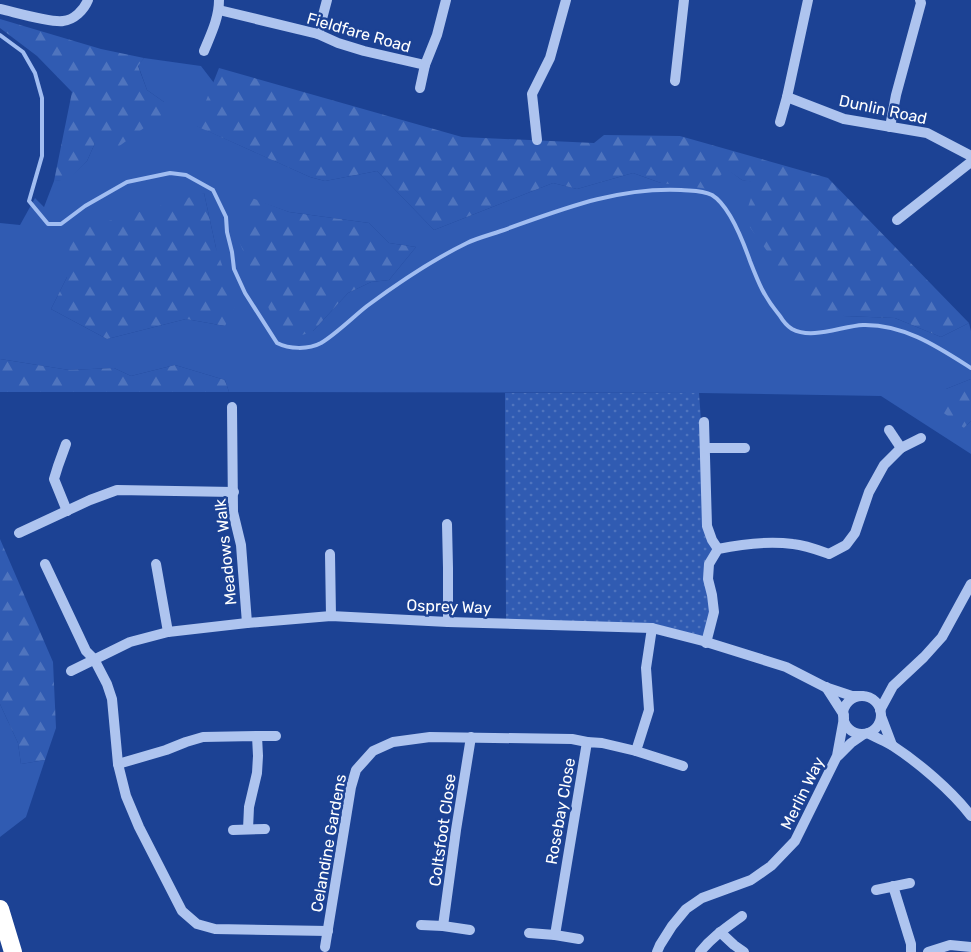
<svg xmlns="http://www.w3.org/2000/svg" width="971" height="952" viewBox="0 0 971 952" font-family="Rubik,sans-serif">
<defs>
<pattern id="forest-firs" width="22" height="20" patternUnits="userSpaceOnUse" patternTransform="scale(1.5)"><rect width="22" height="20" fill="#305bb2"/><path d="M5 1l3.5 6h-7zM16 11l3.5 6h-7z" fill="#4f74be"/></pattern>
<pattern id="park-dots" width="8" height="8" patternUnits="userSpaceOnUse" patternTransform="scale(1.5)"><rect width="8" height="8" fill="#305bb2"/><path d="M2 2h.1M6 6h.1" fill="none" stroke="#4f74be" stroke-width="1.8" stroke-linecap="round"/></pattern>
</defs>
<rect width="100%" height="100%" fill="#1c4294"/>
<!-- grass -->
<g fill="#305bb2" fill-rule="evenodd">
<path d="M144,58L201,66L214,83L197,126L310,177L325,181L377,171L434,230L553,183L577,189L633,173L661,183L726,168L742,180L756,182L844,316L895,318L941,337L969,323L971,331V379L946,389L964,428L971,421V454L881,396L699,393L229,392L225,380L175,365L131,376L114,368L69,370L0,359V223L20,225L35,198L44,207L54,181L68,179L87,161L95,143L164,102L147,90L138,65ZM204,193L216,248L225,326L186,319L107,339L51,309L67,277ZM252,199L289,212L369,223L389,243L416,247L389,280L371,282L348,293L313,331Z"/>
<path d="M0,704L18,743L21,764L45,760L26,817L0,837Z"/>
</g>
<!-- forest -->
<g fill="url(#forest-firs)">
<path d="M0,19L101,49L144,58L138,66L147,90L164,102L167,111L118,147L95,143L87,161L68,180L54,181L72,92L37,56L0,28Z"/>
<path d="M219,68L462,137L594,143L604,135L680,136L828,178L969,323L941,337L895,318L844,316L808,308L744,219L756,183L742,180L726,169L709,189L661,183L633,173L577,189L553,183L434,230L377,171L325,181L310,177L196,126Z"/>
<path d="M204,193L216,248L236,304L225,326L186,319L107,339L51,309L67,277L71,232Z"/>
<path d="M252,198L289,212L369,223L389,243L416,247L389,280L371,282L348,293L313,331L297,337L274,320L238,239Z"/>
<path d="M0,359L69,370L114,368L131,376L175,365L225,380L229,392H0Z"/>
<path d="M971,379V421L964,428L941,411L946,389Z"/>
<path d="M0,539L53,662L56,728L45,760L21,764L18,743L0,704Z"/>
</g>
<!-- park -->
<path fill="url(#park-dots)" d="M505,393H699L703,448L704,526L716,550L707,564L712,611L703,641L653,625L506,620Z"/>
<g fill="none" stroke-linecap="round" stroke-linejoin="round">
<!-- stream -->
<path stroke="#a1bdf1" stroke-width="4" d="M0,35L23,52L35,73L42,98V156L29,201L48,224H61L85,206L127,182L170,173L186,175L213,190L226,217L227,232L232,252L234,269L245,293L277,343C289,349 308,350 321,343C336,334 353,317 367,306C398,283 432,260 467,243C477,238 490,235 501,231C560,210 616,187 681,190C691,191 702,190 712,195C730,206 743,241 750,261C759,284 764,297 780,316C783,321 787,326 792,329C812,340 842,326 863,325C904,324 938,347 971,368"/>
<!-- minor -->
<g stroke="#aec4ef" stroke-width="10">
<path d="M0,9C14,12 51,23 63,21C74,20 84,10 88,0"/>
<path d="M219,10L318,34L338,43L364,51L425,65L437,35L446,0"/>
<path d="M318,34L327,0"/>
<path d="M204,51C211,34 219,18 219,0"/>
<path d="M675,81L684,0"/>
<path d="M420,88L425,65"/>
<path d="M787,97L844,119L927,133L971,156"/>
<path d="M780,122L787,97L808,0"/>
<path d="M890,127L896,95L921,3L920,0"/>
<path d="M537,140L532,94L550,58L566,0"/>
<path d="M897,220L971,162"/>
<path d="M232,407L233,512L241,545L247,623"/>
<path d="M704,422L707,526L712,540L718,549"/>
<path d="M889,430L901,448"/>
<path d="M66,444L58,466L54,479L67,511"/>
<path d="M705,448H745"/>
<path d="M447,524L448,568V622"/>
<path d="M19,533L90,500L117,490L234,492"/>
<path d="M330,554L331,616"/>
<path d="M45,564L86,651L94,659L107,684L112,699L118,764L126,796L139,827L182,911L197,924L215,929L328,931"/>
<path d="M156,564L168,632"/>
<path d="M652,628L646,668L649,710L636,751L683,766"/>
<path d="M706,643L714,612L712,595L708,579L709,564L718,549C742,544 769,541 793,544C805,545 818,550 829,554L846,545L855,533L869,492L884,465L901,448L921,438"/>
<path d="M71,671L130,642L168,632L247,623L331,616L448,622L652,628L703,641L786,667L825,687L852,696H862"/>
<path d="M826,687L844,715"/>
<circle cx="862" cy="715" r="19"/>
<path d="M880,710L893,686L924,657L942,637L971,584"/>
<path d="M881,716L892,745"/>
<path d="M868,733C876,738 885,741 893,746C919,763 952,791 971,816"/>
<path d="M257,736H276"/>
<path d="M838,756L851,743L864,734"/>
<path d="M118,764L166,750L186,742L203,737L257,736L258,756L257,773L249,807L248,829"/>
<path d="M233,830L265,829"/>
<path d="M893,886L911,944V952"/>
<path d="M876,890L910,883"/>
<path d="M421,925L443,926L470,930"/>
<path d="M443,926L456,830L471,737"/>
<path d="M720,932L734,945L744,952"/>
<path d="M529,933L555,935L579,939"/>
<path d="M555,935L587,742L602,743L636,751"/>
<path d="M325,947L351,787L356,770L373,751L393,742L430,737L572,739L587,742"/>
<path d="M657,952L660,945L672,926L686,909L702,898L751,880L771,866L795,841L837,756L844,718"/>
<path d="M700,952C712,937 727,927 742,916"/>
<path d="M928,952L950,945L971,947"/>
</g>
<!-- highway -->
<path stroke="#fff" stroke-width="18" d="M0,909L13,952"/>
</g>
<g text-anchor="middle" stroke-width="5" stroke-linejoin="round" paint-order="stroke">
<!-- street labels -->
<g font-size="16" fill="#fff" stroke="#1c4294">
<text transform="translate(359 32) rotate(16)" y="6">Fieldfare Road</text>
<text transform="translate(883 109) rotate(12)" y="6">Dunlin Road</text>
<text transform="translate(225 552) rotate(-96)" y="6">Meadows Walk</text>
<text transform="translate(449 606) rotate(2)" y="6">Osprey Way</text>
<text transform="translate(802 793) rotate(-64)" y="6">Merlin Way</text>
<text transform="translate(560 811) rotate(-80)" y="6">Rosebay Close</text>
<text transform="translate(442 830) rotate(-82)" y="6">Coltsfoot Close</text>
<text transform="translate(328 843) rotate(-80)" y="6">Celandine Gardens</text>
</g>
</g>
</svg>
